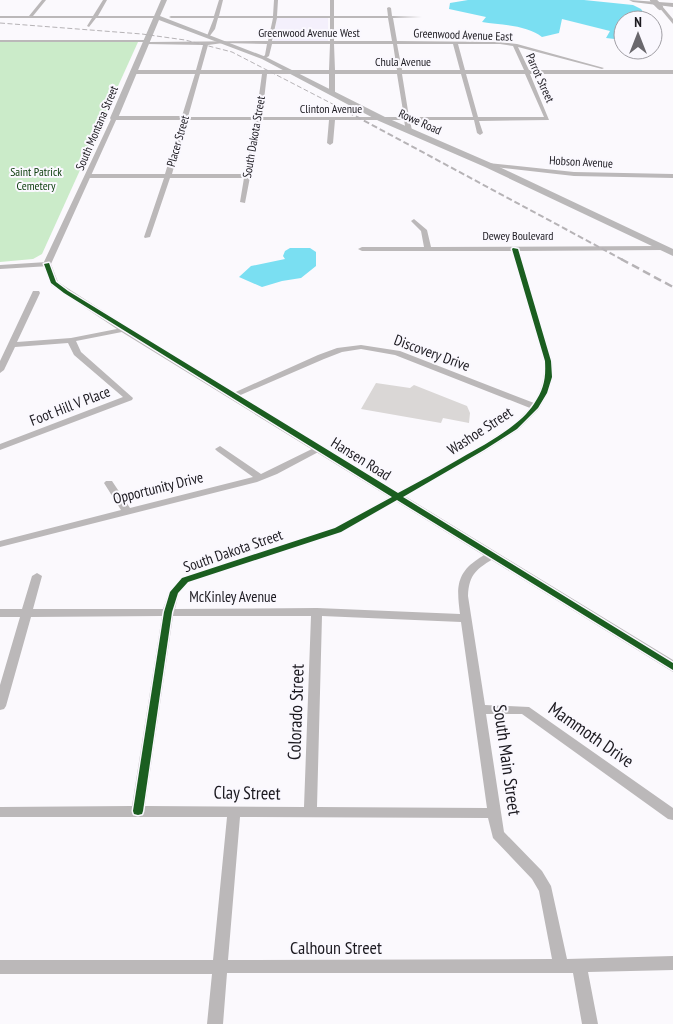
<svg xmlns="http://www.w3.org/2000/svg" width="673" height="1024" viewBox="0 0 673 1024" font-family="'PT Sans Narrow',sans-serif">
<rect width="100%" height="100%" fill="#fbf9fd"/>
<!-- built -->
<path fill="#f4f0fc" d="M277,18H328V41H273Z"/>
<!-- green -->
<path fill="#cbebc9" d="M0,42H138L42,254L33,259L0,262Z"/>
<!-- water -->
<g fill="#7adff2">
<path d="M468,0H584L633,5L641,9L649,20H623V40L606,38L610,31L562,19L559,33L542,37C527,25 501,25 482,22L486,17L449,9L450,3Z"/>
<path d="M290,248H310L316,252V266L301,278L282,281L262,287L239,277L251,266L285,259L283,256L285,251Z"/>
</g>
<!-- building -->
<path fill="#dad7d6" d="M376,383L410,388L414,385L467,406L470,413L469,423L443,418L441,423L361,409Z"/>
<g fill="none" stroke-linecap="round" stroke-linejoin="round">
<!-- minor -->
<g fill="#bbb8b9" fill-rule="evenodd">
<path d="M42,0H46L33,16H93L103,0H107L98,16H157L159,17L157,18H96L89,27L87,26L92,18H0V16H29Z"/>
<path d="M219,0H223L219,16H273L274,0H278L277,16H330V0H334V16H388L387,8L389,7L391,8L392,16L422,17L393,18L397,41L500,42L517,44L604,68L602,69L518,47L529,70H673V74H530L549,120L479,121L483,133L480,135L477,133L474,120H410L412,131L409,133L406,131L404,120H335L333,143L330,145L327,143L329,120H261L245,203L240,202L244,178H170L150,237L145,238L144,237L164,178H88L85,176L88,174H165L181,120H114L111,118L114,116H182L195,74H133L130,72L133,70H196L203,45L146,44L144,42H0V40H147L149,42C189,42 228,41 268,41L273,18H218L215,29L209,37L207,36L214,18H171L169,17L171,16H214ZM277,18H330V41H272ZM334,18H388L392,41H334ZM223,43L267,44L265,55L262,58L264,59L269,56L272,44H330L329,70H201L208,45ZM334,44H393L397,70H335ZM397,44H453L460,70H402ZM458,44H500L513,46L524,70H465ZM200,74H262L256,117H188ZM267,74H329V93L332,95L335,93V74H397L404,117H262ZM402,74H461L473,117H409ZM466,74H525L544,117H478ZM187,120H256L245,174H172Z"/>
<path d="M488,163L574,172L673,174V178L574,176L486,166L485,165Z"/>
<path d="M414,219L427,230L431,247L664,246L668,248L664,250L519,251L552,361L553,377L548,393L539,409L518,430L485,451L342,532L189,582L179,593L175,609L317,608L460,614C457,590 455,574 478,559C484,555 489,551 496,553L497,555L496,557C477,569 469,573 468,596L485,705L529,707L673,808V820L668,819L522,714H486L504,832L542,871L551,886L567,959L673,956V970L588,972L598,1024H582L573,973H227L223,1024H207L212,974H0V960H213L227,817H0V807L132,806L162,616L31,617L6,706L4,709L0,710V685L20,617H0V609H22L32,576L37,573L42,576L33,609H163L169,592L181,578L334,528L479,447L512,426L530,408L395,355L361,349L342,352L324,359L236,397H230L229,395L318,355L337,348L361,345L400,351L534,403C542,389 545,377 544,361L512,251H362L358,249L362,247H424L421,231L411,221ZM173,616H311L304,807L145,806ZM322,616L461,622L487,808L317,807ZM240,817L488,818L493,838L532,879L539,891L552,959L228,960Z"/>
<path d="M47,262H50V266L0,269V265Z"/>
<path d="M33,291H39L40,293L17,342L71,338L127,327V331L76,341L81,352L133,398L132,400L0,450V444L123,397L74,355L68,343L15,347L4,370L0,373V361Z"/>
<path d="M220,446L261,474L316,447H322L324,449L277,474L257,482L0,547V541L121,510L104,483L106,481H112L130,508L253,477L217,451L215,449Z"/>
</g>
<!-- tertiary -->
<g fill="#bbb8b9" fill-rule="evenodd">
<path d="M658,6H662L673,19V24Z"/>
<path d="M112,117L117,118L51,264L58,282L128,327L673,660V672L120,331L51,285L43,264Z"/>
</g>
<!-- secondary -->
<path fill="#bab8b9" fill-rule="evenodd" d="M161,0H167L160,16L266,57L385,117L491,163L673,249V256L485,167L379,121L262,59L159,20L118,118L111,120L110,118Z"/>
<!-- motorway -->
<path fill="#b9b6b7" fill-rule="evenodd" d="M629,0L673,3V7L633,2Z"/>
<!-- rail-far2 -->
<path stroke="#b6b3b6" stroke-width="1" stroke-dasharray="5 2.5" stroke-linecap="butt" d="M0,23L142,34L185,40L232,52L350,113"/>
<!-- rail-far1 -->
<path stroke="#b6b3b6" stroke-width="2" stroke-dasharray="6 3" stroke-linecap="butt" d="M348,112L623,260"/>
<!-- rail -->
<path stroke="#b6b3b6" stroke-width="2.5" stroke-dasharray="8 4.5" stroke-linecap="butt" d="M621,259L673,287"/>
<!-- tertiary-bridge -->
<path stroke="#bbb8b9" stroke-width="6" d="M653,0L660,7"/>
<defs>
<path id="cycleway" d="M513,248L518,249L551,361L552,377L547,393L538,408L517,429L484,450L403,497L673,663V670L397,500L341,532L188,582L178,593L172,612L143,811L142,814L138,815L134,814L133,811L164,612L170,592L182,578L335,528L392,497L64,293L51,283L44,264L49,263L56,282L68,291L398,493C419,482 440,470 461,458C484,445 519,427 534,404C544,389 546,379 545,361L512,249Z"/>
</defs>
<!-- cycleway casing -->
<use href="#cycleway" stroke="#faf8fe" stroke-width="3"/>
<!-- cycleway -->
<use href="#cycleway" fill="#1b5e20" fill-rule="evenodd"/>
</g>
<g text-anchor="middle" stroke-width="4" stroke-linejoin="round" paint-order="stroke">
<!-- far-street labels -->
<g font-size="12" fill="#1c1a20" stroke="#faf8fe">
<text x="309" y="37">Greenwood Avenue West</text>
<text transform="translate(463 35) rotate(2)" y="4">Greenwood Avenue East</text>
<text x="403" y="66">Chula Avenue</text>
<text transform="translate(540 78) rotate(66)" y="4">Parrot Street</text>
<text x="331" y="113">Clinton Avenue</text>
<text transform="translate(420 122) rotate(24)" y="4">Rowe Road</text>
<text transform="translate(97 128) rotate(-67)" y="4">South Montana Street</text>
<text transform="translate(254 137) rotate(-80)" y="4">South Dakota Street</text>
<text transform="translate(178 141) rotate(-74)" y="4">Placer Street</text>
<text transform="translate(581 162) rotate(3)" y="4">Hobson Avenue</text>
<text x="518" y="240">Dewey Boulevard</text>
</g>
<!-- far-park labels -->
<g font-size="12" fill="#083a08" stroke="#faf8fe">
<text x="36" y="176">Saint Patrick<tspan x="36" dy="14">Cemetery</tspan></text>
</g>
<!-- street labels -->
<g font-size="15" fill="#1c1a20" stroke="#faf8fe">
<text transform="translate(432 353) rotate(20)" y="5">Discovery Drive</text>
<text transform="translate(70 406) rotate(-21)" y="5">Foot Hill V Place</text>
<text transform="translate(480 431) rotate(-33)" y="5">Washoe Street</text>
<text transform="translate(361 459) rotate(32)" y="5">Hansen Road</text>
<text transform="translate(158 488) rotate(-14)" y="5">Opportunity Drive</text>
<text transform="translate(233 551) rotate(-19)" y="5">South Dakota Street</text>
<text x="233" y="602">McKinley Avenue</text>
</g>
<!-- near-street labels -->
<g font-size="18" fill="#1c1a20" stroke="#faf8fe">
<text transform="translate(296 712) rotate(-88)" y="6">Colorado Street</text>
<text transform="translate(591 735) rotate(35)" y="6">Mammoth Drive</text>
<text transform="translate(507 760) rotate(82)" y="6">South Main Street</text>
<text transform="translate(247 793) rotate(1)" y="6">Clay Street</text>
<text x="336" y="954">Calhoun Street</text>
</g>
</g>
<!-- north arrow -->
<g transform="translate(638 35)"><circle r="24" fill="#faf8fe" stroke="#a19fa5"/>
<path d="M0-4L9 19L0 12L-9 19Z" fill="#6a686d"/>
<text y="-8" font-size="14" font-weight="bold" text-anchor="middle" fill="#1c1a20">N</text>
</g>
</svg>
